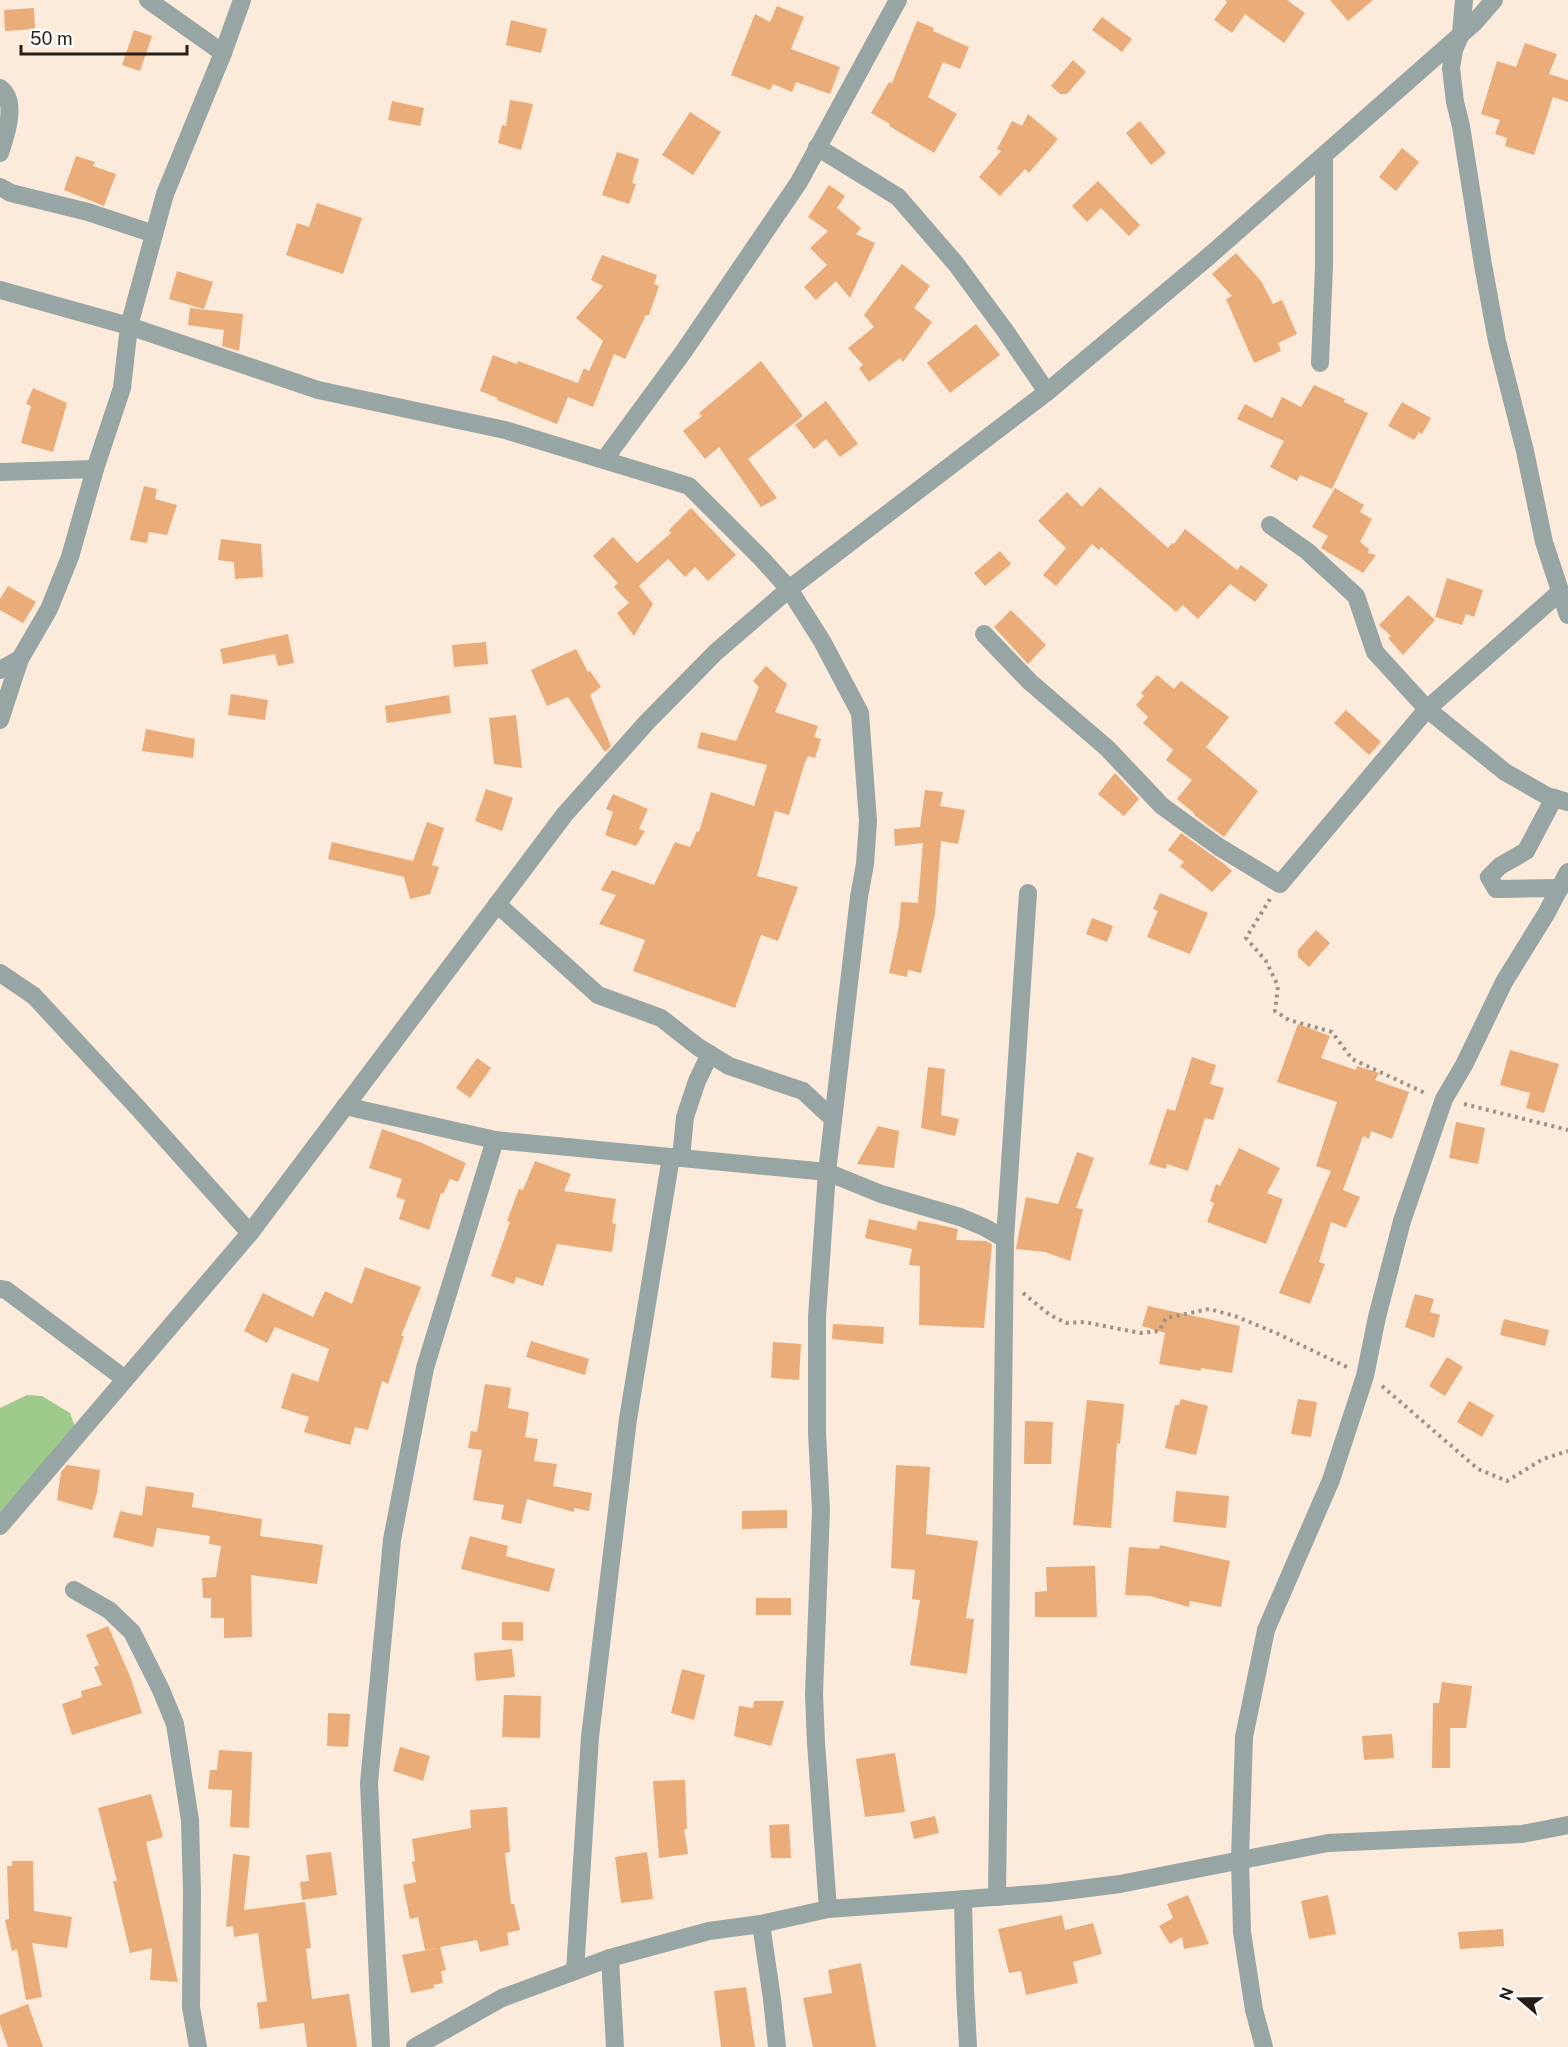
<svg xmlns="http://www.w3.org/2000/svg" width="1568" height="2047" viewBox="0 0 1568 2047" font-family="'Public Sans',sans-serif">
<rect width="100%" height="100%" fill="#fceadb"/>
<!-- forest -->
<path fill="#9ecb8b" d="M27,1395L42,1396L70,1413L78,1435L0,1526V1408Z"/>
<!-- building -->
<g fill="#eaac78">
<path d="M1225,0H1287L1305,13L1284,43L1245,14L1232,33L1214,20L1227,2Z"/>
<path d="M1330,0H1373L1348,21Z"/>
<path d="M777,6L804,17L791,49L840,67L830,94L796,82L792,92L773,84L770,90L731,75L755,14L770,22Z"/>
<path d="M34,8L35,29L5,31L4,10Z"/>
<path d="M1102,17L1132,39L1122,52L1092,30Z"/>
<path d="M511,20L547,29L541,53L506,45Z"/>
<path d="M917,21L934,28L933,31L969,47L960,69L943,62L928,97L957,114L934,153L889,126L890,124L871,113L889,82L892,83Z"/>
<path d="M134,30L152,36L140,71L122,65Z"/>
<path d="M1525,43L1557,54L1549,74L1568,80V102L1553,97L1534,155L1505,146L1507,138L1495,134L1500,120L1481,114L1497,61L1516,67Z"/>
<path d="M1073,60L1086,72L1067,94H1060L1051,86Z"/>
<path d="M510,100L533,104L521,150L498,143L502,125L506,126Z"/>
<path d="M392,101L424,108L420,126L388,120Z"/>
<path d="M690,112L721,132L693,175L662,155Z"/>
<path d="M1028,114L1058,139L1029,173L1025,169L1000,196L979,177L1001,151L997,149L1012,121L1022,126Z"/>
<path d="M1140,121L1166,153L1151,165L1126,133Z"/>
<path d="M1402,148L1419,162L1396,191L1379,177Z"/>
<path d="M617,152L639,159L632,183L636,184L629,204L602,195Z"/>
<path d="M76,156L95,162L93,166L116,174L104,206L64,190Z"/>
<path d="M1098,181L1140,225L1129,236L1101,208L1087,222L1072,206Z"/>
<path d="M829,185L845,196L837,208L861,228L856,234L875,243L850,298L836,281L816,300L804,287L827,265L810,248L828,231L808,217Z"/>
<path d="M317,203L362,218L343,274L286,255L297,223L309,227Z"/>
<path d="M1236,253L1261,281L1273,304L1282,300L1297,334L1278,343L1281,351L1254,363L1226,299L1232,296L1212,274Z"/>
<path d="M602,255L657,275L654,284L659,286L649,315H646L625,359L614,354L593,407L568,397L557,424L497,400L498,398L480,391L493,355L517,364L518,361L578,383L584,368L589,371L603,341L576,318L603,286L591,280Z"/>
<path d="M902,264L930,286L914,308L932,322L903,362L900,358L869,382L859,368L863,365L848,348L874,327L864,315Z"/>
<path d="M177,271L213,282L204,309L169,299Z"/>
<path d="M190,308L243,314L239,351L222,346L224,330L188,325Z"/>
<path d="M976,324L1000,355L950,393L927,363Z"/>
<path d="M761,361L803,416L748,459L777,498L761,507L719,447L705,459L683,431L702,416L699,413Z"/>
<path d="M1314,385L1345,399L1344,402L1368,413L1332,489L1300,475L1297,481L1270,467L1284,441L1237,419L1245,404L1272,418L1282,397L1301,407Z"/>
<path d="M33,388L67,403L53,452L21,443L31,406L26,404Z"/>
<path d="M826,401L858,444L840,457L826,439L814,449L795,425Z"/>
<path d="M1402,402L1431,418L1422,434L1419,432L1414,440L1388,426Z"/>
<path d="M144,486L157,489L155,499L177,505L167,535L149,532L147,543L130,540Z"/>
<path d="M1100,487L1168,548L1172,543L1174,544L1185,529L1237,570L1241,565L1268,585L1255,602L1230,584L1198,619L1183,605L1176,612L1101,547L1099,550L1092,544L1056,586L1043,575L1066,548L1038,521L1067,492L1082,507Z"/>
<path d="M1335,488L1364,505L1360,512L1372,519L1360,542L1369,549L1368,553L1376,555L1363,573L1321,548L1328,536L1312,527Z"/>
<path d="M691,508L736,555L708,581L695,567L685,577L668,559L639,586L653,604L634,636L617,613L629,603L614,587L618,583L593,556L613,537L637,563L671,533L669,530Z"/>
<path d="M221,539L261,544L263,577L235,579L234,562L218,560Z"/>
<path d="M1000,551L1011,564L985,586L974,573Z"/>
<path d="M1447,578L1483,590L1474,617L1466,614L1462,625L1435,617Z"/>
<path d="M8,586L36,602L23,623L0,610V599Z"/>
<path d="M1408,595L1435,620L1403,655L1388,638L1391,636L1379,625Z"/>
<path d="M1011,610L1046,645L1028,664L994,627Z"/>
<path d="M288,634L294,663L278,666L275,654L223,664L220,649Z"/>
<path d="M486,642L488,664L454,667L452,645Z"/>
<path d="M576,649L588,672L590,671L601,687L590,695L611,746L605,752L568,697L547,706L531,670Z"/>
<path d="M766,666L787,684L775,712L818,726L814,737L821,739L815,758L808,756L804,765L789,815L775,811L757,876L798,887L778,941L761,935L735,1008L633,971L645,940L599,924L616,895L601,890L612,870L654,885L675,842L690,847L697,831L699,832L711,792L754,806L767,765L697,748L701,732L736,741L759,687L753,681Z"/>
<path d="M1157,675L1174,689L1181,681L1229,717L1206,747L1258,791L1224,837L1194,815L1195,814L1177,799L1192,780L1166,760L1173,750L1143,723L1148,717L1136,705L1144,696L1141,693Z"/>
<path d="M231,694L268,700L265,720L228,715Z"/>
<path d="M449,695L451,713L387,723L385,706Z"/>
<path d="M1346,710L1381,742L1369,755L1334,723Z"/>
<path d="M516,715L522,768L494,764L489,718Z"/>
<path d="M146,729L195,739L193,758L142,751Z"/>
<path d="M1115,773L1139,799L1124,816L1098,794Z"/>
<path d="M486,789L513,798L502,831L475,821Z"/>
<path d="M925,790L943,792L940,806L965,810L958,844L941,841L935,914L921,973L908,970L907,977L889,973L899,926L901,902L918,903L923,843L895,846L894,829L920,827Z"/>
<path d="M613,794L648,809L639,829L645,831L636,846L605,835L613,812L606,809Z"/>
<path d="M427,822L444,828L432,865L439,867L430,894L410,899L404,877L328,859L332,842L413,861Z"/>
<path d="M1181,833L1223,863L1232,871L1212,892L1180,866L1184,862L1168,850Z"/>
<path d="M1160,893L1208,913L1190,954L1147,937L1158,911L1153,909Z"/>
<path d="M1092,918L1113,926L1107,942L1086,934Z"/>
<path d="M1316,930L1330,943L1309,967L1298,957V950Z"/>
<path d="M1298,1024L1330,1036L1321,1058L1356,1070L1357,1066L1379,1073L1375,1080L1409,1092L1392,1139L1371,1131L1369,1139L1363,1136L1343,1190L1360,1197L1346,1228L1331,1222L1319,1262L1325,1264L1310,1304L1279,1293L1331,1171L1316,1166L1337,1102L1277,1082Z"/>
<path d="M1510,1050L1559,1064L1544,1113L1526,1108L1530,1093L1500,1085Z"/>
<path d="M1192,1057L1216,1065L1210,1084L1224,1088L1213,1120L1205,1118L1188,1171L1167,1164L1166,1169L1149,1164L1167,1109L1175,1111Z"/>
<path d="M477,1058L491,1068L470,1098L456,1088Z"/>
<path d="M928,1067L945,1069L941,1115L959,1119L955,1136L921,1128Z"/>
<path d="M1456,1122L1485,1128L1478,1164L1449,1158Z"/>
<path d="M878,1126L899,1131L894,1168L857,1164Z"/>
<path d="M382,1129L422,1143L466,1163L458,1182L450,1179L443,1194L441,1193L429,1230L399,1219L405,1200L396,1197L402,1179L369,1168Z"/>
<path d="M1239,1148L1280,1168L1267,1193L1283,1199L1266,1244L1207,1222L1214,1203L1210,1201L1216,1184L1220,1186Z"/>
<path d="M1077,1152L1094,1158L1076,1208L1083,1209L1070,1261L1045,1252L1016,1249L1026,1197L1058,1204Z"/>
<path d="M535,1161L571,1174L564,1191L616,1199L612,1223L616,1224L612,1252L557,1244L543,1286L516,1277L514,1284L491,1276L510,1222L507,1221L519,1189L523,1190Z"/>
<path d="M869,1219L916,1230L918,1221L935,1224L958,1229L956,1240L986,1241L992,1244L984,1328L919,1325L920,1266L909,1265L912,1249L865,1238Z"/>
<path d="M365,1267L421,1287L401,1336H404L388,1384L382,1381L368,1430L355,1427L350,1445L304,1432L309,1417L281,1408L292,1373L318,1382L329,1349L275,1327L267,1343L244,1331L263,1293L313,1317L325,1291L352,1304Z"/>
<path d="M1415,1294L1434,1299L1430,1312L1440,1315L1434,1338L1405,1327Z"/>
<path d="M1148,1306L1240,1326L1232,1373L1201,1368V1371L1159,1364L1165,1333L1142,1326Z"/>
<path d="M1504,1319L1549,1330L1545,1346L1500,1335Z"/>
<path d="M833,1324L884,1327L883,1344L832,1339Z"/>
<path d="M531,1341L589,1359L585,1375L526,1357Z"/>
<path d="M773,1342L801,1344L799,1380L771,1378Z"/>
<path d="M1447,1357L1463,1367L1445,1396L1429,1386Z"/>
<path d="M485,1384L511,1388L508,1408L529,1412L525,1437L538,1439L534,1461L557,1464L553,1486L592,1493L589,1511L574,1508V1512L527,1499L521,1524L501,1519L504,1505L473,1500L482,1450L468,1448L471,1431L477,1432Z"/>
<path d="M1181,1399L1208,1406L1196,1455L1165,1448L1175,1405H1179Z"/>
<path d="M1298,1399L1317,1402L1311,1437L1291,1434Z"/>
<path d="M1087,1400L1124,1404L1120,1444L1117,1443L1111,1528L1073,1525Z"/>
<path d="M1469,1401L1494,1415L1482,1437L1457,1422Z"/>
<path d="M1025,1421L1053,1422L1051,1464H1024Z"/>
<path d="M67,1465L100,1470L97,1493L92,1510L57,1500L61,1472Z"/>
<path d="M896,1465L930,1467L926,1534L978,1541L966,1618L974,1619L967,1674L910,1665L920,1600L912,1599L915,1570L891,1568Z"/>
<path d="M146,1486L194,1493L192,1507L262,1519L260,1536L323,1545L317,1584L251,1575L252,1637L224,1638V1618H211V1598H203L202,1578L216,1577L221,1546L209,1544L210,1536L157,1528L153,1547L113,1537L120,1511L142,1516Z"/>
<path d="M1176,1491L1229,1496L1226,1528L1173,1522Z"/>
<path d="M787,1510V1528L742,1529V1511Z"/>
<path d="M470,1536L508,1546L506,1556L555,1569L549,1592L461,1569Z"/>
<path d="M1160,1545L1230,1561L1221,1607L1190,1601L1189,1607L1150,1596L1125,1595L1129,1547L1159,1549Z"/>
<path d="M1095,1566L1097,1617H1035V1592L1047,1591L1046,1567Z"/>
<rect x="756" y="1598" width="35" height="17"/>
<path d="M502,1622H523V1641L502,1640Z"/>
<path d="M108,1626L130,1676L142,1713L72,1735L62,1704L82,1697L81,1691L102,1685L94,1667L99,1665L86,1635Z"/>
<path d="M512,1649L515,1677L476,1681L474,1653Z"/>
<path d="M682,1669L705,1675L694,1720L671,1713Z"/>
<path d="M1442,1682L1472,1686L1466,1728H1450V1768H1432L1433,1703H1439Z"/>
<path d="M504,1695L541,1696L540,1738L502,1737Z"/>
<path d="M754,1701H784L771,1746L734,1736L739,1706L753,1708Z"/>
<path d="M328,1713L350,1714L348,1747L327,1746Z"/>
<path d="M1392,1734L1394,1758L1364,1760L1362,1736Z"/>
<path d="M400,1747L430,1756L423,1781L393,1771Z"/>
<path d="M219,1750L252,1752L249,1828L230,1827L232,1790L208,1789L210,1770H217Z"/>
<path d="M895,1753L905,1812L865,1817L856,1759Z"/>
<path d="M685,1780L687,1829H684L688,1854L659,1858L653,1781Z"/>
<path d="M151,1794L163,1837L146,1842L178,1982L150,1980L152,1948L130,1953L113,1881H117L98,1808Z"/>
<path d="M507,1807L510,1852L505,1853L511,1904H514L520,1930L507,1933L509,1945L480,1952L477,1940L440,1947L446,1970L441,1971L443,1983L433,1985L434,1988L411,1993L402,1955L437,1948L425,1950L418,1917L410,1919L403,1885L416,1882L412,1862L415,1861L412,1839L471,1828L470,1810Z"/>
<path d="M935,1816L939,1833L914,1839L910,1822Z"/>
<path d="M789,1824L791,1858H771L769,1825Z"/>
<path d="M331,1852L337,1895L302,1900L300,1882L309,1881L306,1855Z"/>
<path d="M647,1852L653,1899L621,1903L615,1857Z"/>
<path d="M233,1854L250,1856L244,1910L305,1902L311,1948L306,1949L312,1999L349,1994L357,2047H307L304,2023L260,2029L257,2003L267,2001L258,1933L234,1937L233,1926L226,1927Z"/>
<path d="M12,1861H33L34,1911L72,1917L67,1948L32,1943L42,1997L26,2000L17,1949L12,1951L5,1920L9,1919L7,1866H12Z"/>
<path d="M1188,1895L1209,1944L1184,1949L1182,1937L1170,1944L1159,1926L1173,1918L1167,1904Z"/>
<path d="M1328,1895L1336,1934L1309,1939L1301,1901Z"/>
<path d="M1062,1915L1065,1930L1093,1923L1102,1954L1073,1962L1078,1983L1026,1995L1021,1971L1009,1973L998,1929Z"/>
<path d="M1503,1929L1504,1946L1460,1949L1458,1932Z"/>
<path d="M861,1963L876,2047H813L803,1998L832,1993L828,1970Z"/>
<path d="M746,1987L755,2047H721L714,1991Z"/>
<path d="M28,2004L43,2047H8L0,2024V2015Z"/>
</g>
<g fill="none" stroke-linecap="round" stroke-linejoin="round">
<!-- path -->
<g stroke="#9f9186" stroke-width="4" stroke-dasharray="3 4.5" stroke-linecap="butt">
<path d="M1270,899L1246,938L1266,961L1278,986L1275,1011L1289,1020L1332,1032L1352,1059L1425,1093"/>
<path d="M1464,1104L1568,1130"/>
<path d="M1023,1293L1050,1315L1066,1323L1084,1322L1140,1333L1159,1331L1166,1318L1209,1309L1235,1316L1276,1333L1349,1368"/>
<path d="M1382,1386L1478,1469L1507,1481L1543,1459L1568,1451"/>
</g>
<!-- street -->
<g stroke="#97a5a4" stroke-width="18">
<path d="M148,0L223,53"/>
<path d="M1464,0L1461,34L1454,50L1451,68L1455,102L1461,126L1483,265L1497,341L1525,451L1544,542L1568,615"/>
<path d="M0,88C18,101 6,135 0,153"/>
<path d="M817,147L898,197L956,264L1006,332L1047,392"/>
<path d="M0,187L11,193L88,212L154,234"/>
<path d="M0,290L129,326L318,390L505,430L689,486L762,559L789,589L822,641L860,713L868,821L865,864L859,897L827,1172L817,1317V1433L821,1510L814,1694L816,1743L828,1909"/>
<path d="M1320,363L1324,266V157"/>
<path d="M604,460L684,351L799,182L898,0"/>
<path d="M0,472L95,469"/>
<path d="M1270,525L1307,551L1356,596L1375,652L1427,709L1505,772L1547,796L1568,802"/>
<path d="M984,634L1030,682L1107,748L1162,806L1219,847L1280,884L1427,709L1560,592"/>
<path d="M0,670L20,659L49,609L70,557L95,469L122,388L129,326L165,194L223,53L242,0"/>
<path d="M0,720L20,659"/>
<path d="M1554,798L1526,851L1500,866L1489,877L1496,889L1560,888"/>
<path d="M497,904L598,995L661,1018L698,1047L729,1066L803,1091L833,1119"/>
<path d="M0,973L34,996L137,1107L250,1233"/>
<path d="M345,1106L495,1140L827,1172L881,1194L960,1217L984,1227L1005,1239"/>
<path d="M681,1158L685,1117L697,1081L710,1054"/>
<path d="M0,1289L6,1290L125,1379"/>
<path d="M0,1526L250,1233L565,814L647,722L716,652L789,589L1047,392L1208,257L1474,23L1494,0"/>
<path d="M74,1590L109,1610L132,1632L161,1690L175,1724L190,1820L192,1892L191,2007L198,2047"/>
<path d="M997,1897L1005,1239L1028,893"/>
<path d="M963,1899L965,1990L968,2047"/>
<path d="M761,1924L772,1999L777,2047"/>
<path d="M610,1958L615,2047"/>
<path d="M575,1971L590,1737L628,1419L671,1157"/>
<path d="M381,2047L369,1783L392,1540L425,1368L495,1140"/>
<path d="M415,2047L502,1998L610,1958L709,1931L761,1924L828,1909L1049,1893L1120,1884L1328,1843L1522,1834L1568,1825"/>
<path d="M1264,2047L1254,2010L1242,1932L1240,1859L1244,1737L1266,1630L1331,1480L1365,1376L1377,1317L1402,1221L1444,1099L1464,1065L1504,982L1546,914L1568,872"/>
</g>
</g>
<!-- north arrow -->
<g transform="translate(1520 1999) rotate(290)" stroke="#ffffff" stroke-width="4.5" paint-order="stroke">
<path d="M0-4.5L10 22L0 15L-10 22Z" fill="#261e18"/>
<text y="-9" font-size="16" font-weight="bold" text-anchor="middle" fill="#261e18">N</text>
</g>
<!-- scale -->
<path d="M21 45v9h166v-9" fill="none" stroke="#261e18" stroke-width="3"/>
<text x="30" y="45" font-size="18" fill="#261e18" stroke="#ffffff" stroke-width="4.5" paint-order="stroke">50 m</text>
</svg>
